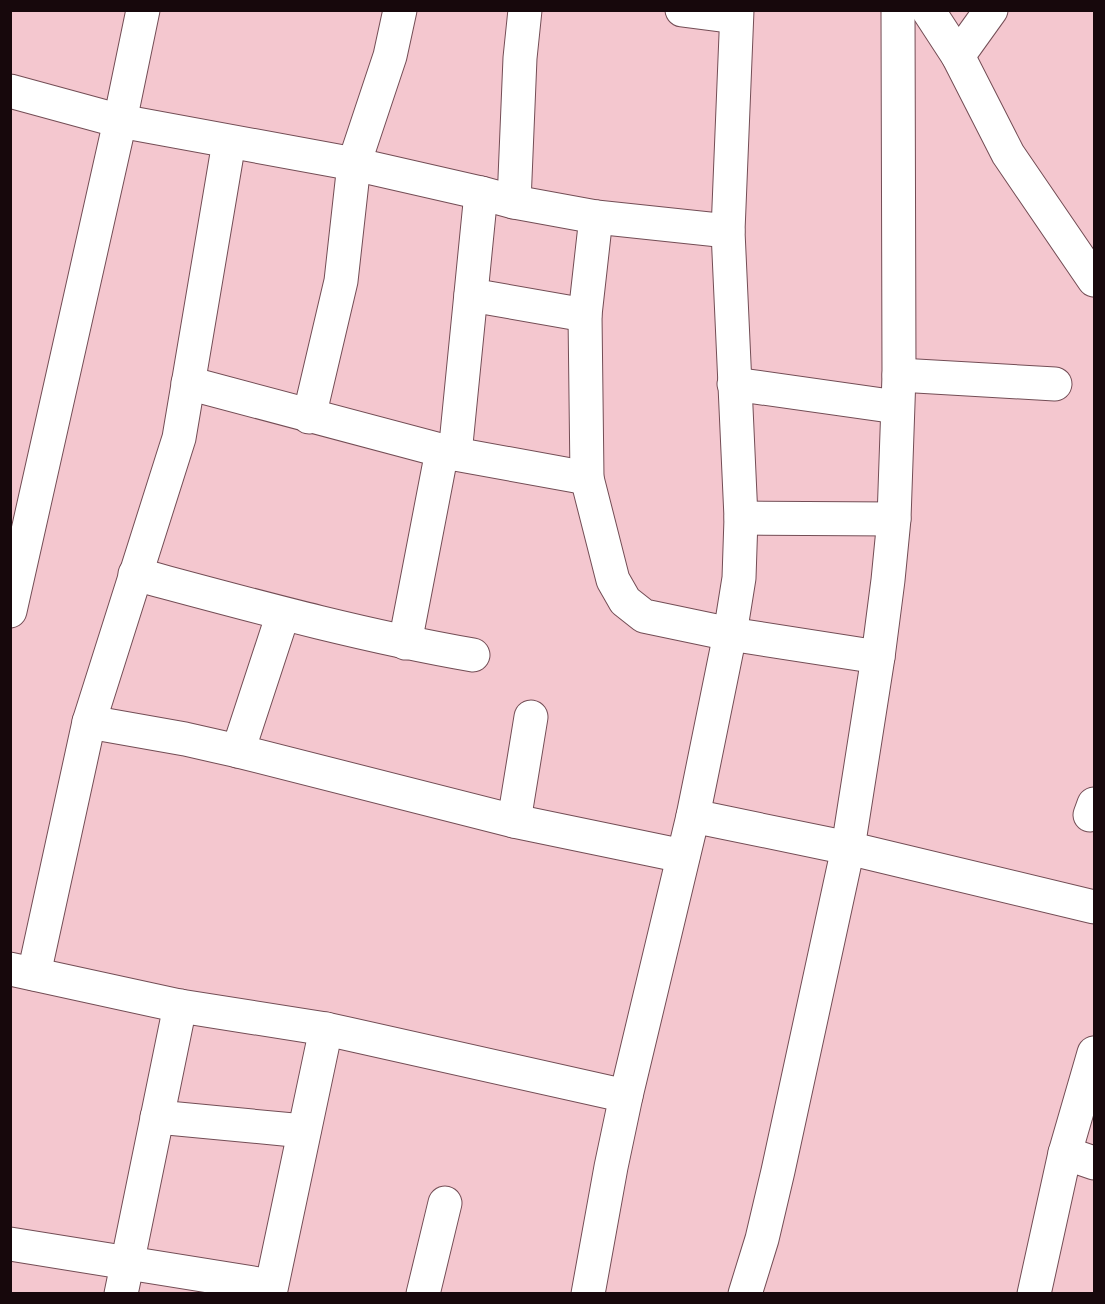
<svg xmlns="http://www.w3.org/2000/svg" width="1105" height="1304" viewBox="0 0 1105 1304" font-family="Karla,sans-serif">
<rect width="100%" height="100%" fill="#f4c7cf"/>
<g fill="none" stroke-linecap="round" stroke-linejoin="round">
<defs>
<g id="minor">
<path d="M682,10L736,17"/>
<path d="M928,10L958,56L1008,154L1094,280"/>
<path d="M958,56L991,10"/>
<path d="M10,91L120,121L354,164L481,193L514,202L596,217L728,231"/>
<path d="M514,202L520,58L525,10"/>
<path d="M596,217L585,315L587,478L613,580L625,601L644,616L730,634L878,657"/>
<path d="M471,295L585,315"/>
<path d="M899,375L1055,384"/>
<path d="M188,383L455,454L587,478"/>
<path d="M734,384L897,407"/>
<path d="M309,417L341,281L354,164L390,56L400,10"/>
<path d="M455,454L481,193"/>
<path d="M741,518L894,519"/>
<path d="M135,574C247,604 358,635 473,655"/>
<path d="M10,611L120,121L143,10"/>
<path d="M405,643L442,451"/>
<path d="M89,722L185,739L238,751L514,821L683,856"/>
<path d="M238,751L283,614"/>
<path d="M1090,815L1094,804"/>
<path d="M693,816L848,848L1094,907"/>
<path d="M514,821L531,717"/>
<path d="M10,969L180,1006L326,1029L626,1096"/>
<path d="M34,974L89,722L179,438L229,142"/>
<path d="M157,1117L304,1131"/>
<path d="M1065,1153L1094,1163"/>
<path d="M10,1244L271,1286"/>
<path d="M121,1294L180,1006"/>
<path d="M270,1294L326,1029"/>
<path d="M423,1294L445,1203"/>
<path d="M588,1294L611,1167L626,1096L693,816L730,634L739,578L741,518L728,231L737,10"/>
<path d="M745,1294L762,1239L778,1171L848,848L878,657L888,580L894,519L899,375L898,10"/>
<path d="M1034,1294L1065,1153L1094,1053"/>
</g>
</defs>
<!-- minor casing -->
<use href="#minor" stroke="#734d55" stroke-width="35"/>
<!-- minor -->
<use href="#minor" stroke="#fff" stroke-width="33"/>
</g>
<!-- border -->
<rect width="1105" height="1304" fill="none" stroke="#17080c" stroke-width="24"/>
</svg>
